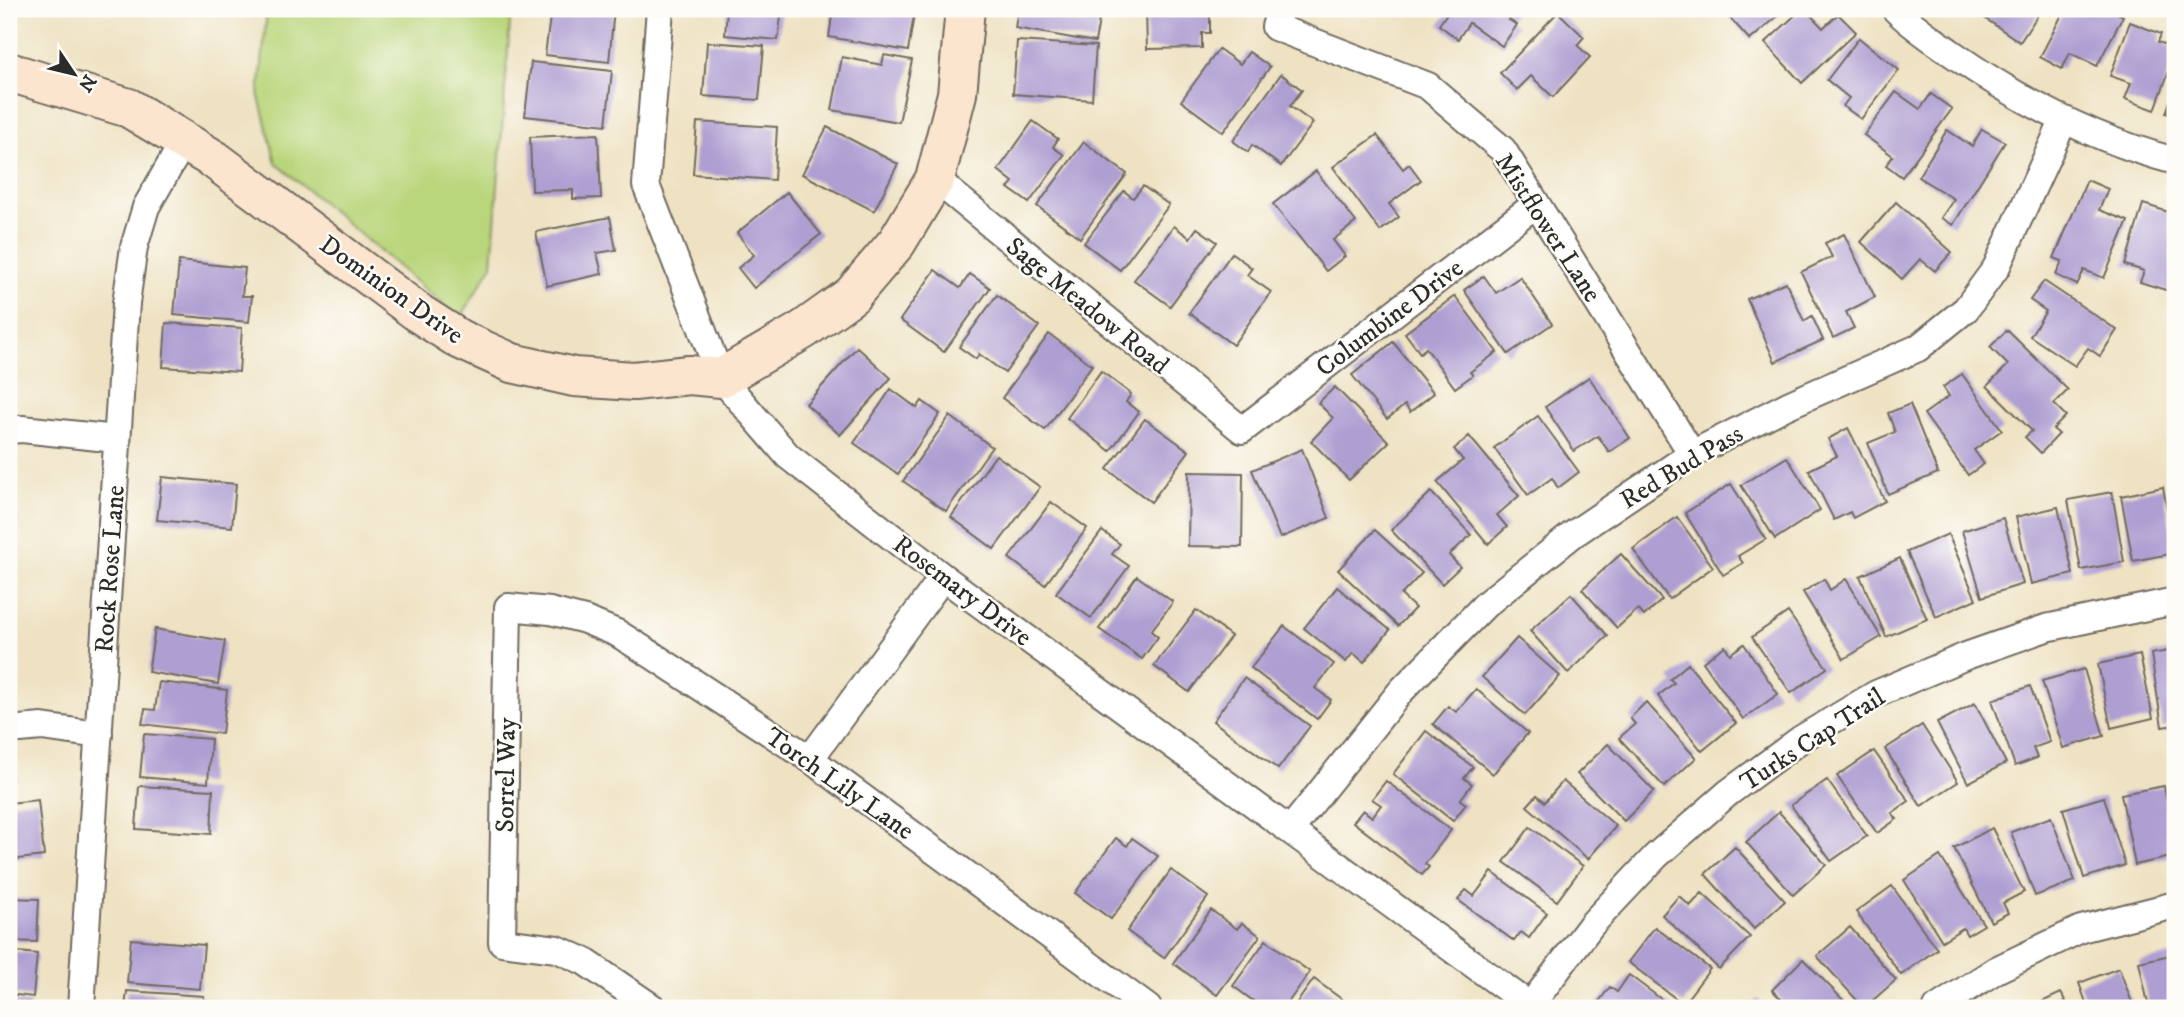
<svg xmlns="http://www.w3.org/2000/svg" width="2184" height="1017" viewBox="0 0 2184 1017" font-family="'IM FELL DW Pica',serif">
<rect width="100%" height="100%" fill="#fdfcf7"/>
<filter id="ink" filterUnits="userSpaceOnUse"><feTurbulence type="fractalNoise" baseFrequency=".0143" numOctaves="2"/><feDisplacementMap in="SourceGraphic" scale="14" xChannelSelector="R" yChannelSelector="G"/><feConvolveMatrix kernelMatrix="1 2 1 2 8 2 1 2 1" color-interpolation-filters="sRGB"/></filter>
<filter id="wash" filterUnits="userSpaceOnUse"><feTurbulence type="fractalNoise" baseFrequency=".00686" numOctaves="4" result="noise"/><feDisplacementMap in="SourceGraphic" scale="28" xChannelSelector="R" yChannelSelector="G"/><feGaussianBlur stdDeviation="1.57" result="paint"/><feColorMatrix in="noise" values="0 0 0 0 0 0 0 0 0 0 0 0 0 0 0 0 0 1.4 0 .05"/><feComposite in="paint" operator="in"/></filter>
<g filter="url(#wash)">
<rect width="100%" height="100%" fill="#efe2c3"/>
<!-- green -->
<path fill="#bad67b" stroke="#728053" stroke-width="2" d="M267,9H511L492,265L460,319L276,163L259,97Z"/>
<g id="blocks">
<!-- building -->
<g fill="#ae9ed2">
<path d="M551,9H614L609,62L545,55Z"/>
<path d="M727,9H782L778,40L725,35Z"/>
<path d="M833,9H915L908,51L829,37Z"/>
<path d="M1018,9H1101L1095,42L1015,28Z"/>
<path d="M1146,9H1210V33H1202V48L1147,49Z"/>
<path d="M1450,9H1517L1509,20L1517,25L1502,46L1469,23L1458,39L1439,25Z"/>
<path d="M1722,9H1786L1750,40Z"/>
<path d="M1802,9H1805L1823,28L1838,14L1856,32L1802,83L1765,43Z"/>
<path d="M1988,9H2042L2020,42L1983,17Z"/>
<path d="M2065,9H2110L2123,16L2097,66L2070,53L2062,69L2040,57Z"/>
<path d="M1558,12L1584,37L1577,45L1590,57L1553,97L1531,76L1517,90L1500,73Z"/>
<path d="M2130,22L2161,34L2158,42L2175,48V54L2155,110L2125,99L2131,83L2110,76Z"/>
<path d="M1859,38L1899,70L1861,119L1843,106L1849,98L1827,80Z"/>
<path d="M1017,41L1096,46L1092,100L1013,94Z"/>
<path d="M707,42L764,46L759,100L703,96Z"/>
<path d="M1219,49L1240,64L1249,52L1270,67L1223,132L1181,101Z"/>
<path d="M884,55L912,60L899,122L832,110L842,57L882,65Z"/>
<path d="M531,62L612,71L606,125L525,116Z"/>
<path d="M1281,74L1302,90L1290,106L1313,123L1281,166L1252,145L1248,152L1233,141Z"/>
<path d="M2175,87V116L2166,113Z"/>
<path d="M1896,92L1920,109L1931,94L1952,109L1902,177L1886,165L1893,156L1864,135Z"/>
<path d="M1033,121L1058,139L1053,147L1064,155L1029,203L1008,188L1013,182L998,170Z"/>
<path d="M697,122L777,127L774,180L693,174Z"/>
<path d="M827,127L898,164L874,211L802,174Z"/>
<path d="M1982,129L2005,142L1953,225L1941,218L1954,199L1918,177L1947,130L1972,146Z"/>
<path d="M598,134L601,198L573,199V190L532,191L530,137Z"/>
<path d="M1377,135L1403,169L1409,164L1421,180L1389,204L1399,217L1380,231L1333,167Z"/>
<path d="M1084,142L1127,174L1080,238L1037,206Z"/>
<path d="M1316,171L1356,222L1333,240L1345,256L1326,271L1273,204Z"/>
<path d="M2087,180L2108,189L2099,210L2128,221L2104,278L2084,270L2077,285L2056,275L2062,261L2054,258Z"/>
<path d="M1143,186L1169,205L1120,270L1084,243L1124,191L1133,198Z"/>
<path d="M787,192L821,234L754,288L738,268L754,255L737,233Z"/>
<path d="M1896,202L1952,252L1935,271L1920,259L1902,279L1861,242Z"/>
<path d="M2143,204L2175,214V281L2172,292L2140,282L2144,271L2125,265Z"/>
<path d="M610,217L616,250L597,253L602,274L547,286L536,232Z"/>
<path d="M1174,226L1190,238L1197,228L1217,242L1170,306L1134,280Z"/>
<path d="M1844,234L1875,297L1846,312L1854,328L1833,338L1801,272L1832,257L1825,243Z"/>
<path d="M1232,253L1252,268L1247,275L1271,292L1233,345L1189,313Z"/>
<path d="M179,261L245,268L242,296H252L249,322L174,315Z"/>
<path d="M935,270L960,288L970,274L990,288L944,352L900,320Z"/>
<path d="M1484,276L1496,293L1520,277L1552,324L1508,354L1464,290Z"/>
<path d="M2044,281L2117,330L2100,356L2088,348L2075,366L2030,336L2046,311L2030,300Z"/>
<path d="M1786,282L1804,321L1812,316L1823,340L1775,362L1747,299Z"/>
<path d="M997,295L1039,326L1005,373L979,354L976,359L959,347Z"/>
<path d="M1455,296L1497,352L1470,372L1473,375L1455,388L1426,348L1420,353L1405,333Z"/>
<path d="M166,323L242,328L239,372L163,367Z"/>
<path d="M2007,330L2068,390L2054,404L2066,416L2053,429L2059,434L2041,453L2025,437L2032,431L1987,386L2008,365L1990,347Z"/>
<path d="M1049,334L1092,365L1045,430L1002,398Z"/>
<path d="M1393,342L1434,393L1410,412L1405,405L1387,419L1352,375Z"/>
<path d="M857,347L891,378L840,435L806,404Z"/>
<path d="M1101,371L1131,394L1126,402L1139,412L1110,451L1067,418Z"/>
<path d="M1962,374L2002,430L1974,450L1984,464L1968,475L1924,414L1949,396L1943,387Z"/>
<path d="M1589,377L1630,438L1609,452L1598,436L1574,451L1545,407Z"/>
<path d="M1335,387L1389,442L1349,480L1311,441L1333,418L1318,403Z"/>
<path d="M891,389L917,408L922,401L940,414L898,474L854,443Z"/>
<path d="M1910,404L1938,473L1888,494L1868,443L1895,432L1888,413Z"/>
<path d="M950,416L992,447L946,511L903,481Z"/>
<path d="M1538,416L1579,472L1558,488L1552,478L1528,495L1494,448Z"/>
<path d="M1145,419L1189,451L1151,502L1107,469Z"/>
<path d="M1848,428L1885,501L1853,518L1850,512L1834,520L1809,470L1837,456L1828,439Z"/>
<path d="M1469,436L1519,496L1497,515L1507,527L1488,544L1437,482L1463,460L1454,449Z"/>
<path d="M1302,449L1329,518L1280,538L1252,470Z"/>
<path d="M996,455L1040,487L994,549L951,517Z"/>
<path d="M1787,457L1820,510L1775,539L1741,485Z"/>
<path d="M1189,472L1243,473L1242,547L1188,546Z"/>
<path d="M2170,472H2175V498H2174Z"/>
<path d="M162,477L236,484L232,527L157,520Z"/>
<path d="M1731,484L1766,539L1738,556L1743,563L1723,575L1685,513Z"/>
<path d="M2163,487L2175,553L2133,561L2121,496Z"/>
<path d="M1431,492L1471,535L1449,555L1460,567L1442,584L1391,530Z"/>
<path d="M2112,492L2124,562L2081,570L2068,500Z"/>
<path d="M1051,502L1087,528L1045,585L1009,558Z"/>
<path d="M2058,507L2073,574L2031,584L2016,517Z"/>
<path d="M1677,517L1713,567L1669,599L1633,549Z"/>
<path d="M2003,518L2023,584L1982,597L1962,531Z"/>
<path d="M1375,530L1422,573L1401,595L1415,608L1398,626L1338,570Z"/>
<path d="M1102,531L1120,544L1112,554L1129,566L1091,618L1056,593Z"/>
<path d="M1948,534L1976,599L1936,617L1907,552Z"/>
<path d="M1621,554L1662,600L1644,616L1638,609L1617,628L1582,589Z"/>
<path d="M1900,558L1927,619L1886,637L1860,576Z"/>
<path d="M1137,576L1173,602L1151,631L1158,637L1142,659L1099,629Z"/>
<path d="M1824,579L1830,590L1846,579L1881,637L1844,659L1803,592Z"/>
<path d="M1337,587L1390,630L1364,662L1353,653L1346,662L1304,628Z"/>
<path d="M1571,594L1608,636L1568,673L1530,631Z"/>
<path d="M1196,610L1231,636L1189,692L1154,666Z"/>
<path d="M1788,612L1827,668L1791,693L1752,637Z"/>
<path d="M1284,626L1334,664L1315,688L1331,700L1317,719L1251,668Z"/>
<path d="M155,629L225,641L218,684L148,672Z"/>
<path d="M1517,638L1560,676L1525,715L1482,677Z"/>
<path d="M1744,644L1778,694L1743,719L1703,662L1725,646L1730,654Z"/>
<path d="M2175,650V725L2162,727L2151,654Z"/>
<path d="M2140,655L2153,718L2111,728L2098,664Z"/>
<path d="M1688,664L1736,723L1702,751L1658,696L1674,683L1670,679Z"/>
<path d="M2084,669L2104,736L2063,748L2042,681Z"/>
<path d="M1244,678L1310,726L1278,769L1213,721Z"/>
<path d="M159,682L227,690L222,734L142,724L145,709L155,710Z"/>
<path d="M2030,686L2050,742L2033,748L2037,758L2015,766L1992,700Z"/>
<path d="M1476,689L1528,733L1493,774L1433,724L1448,706L1456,712Z"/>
<path d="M1646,702L1696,758L1664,787L1619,738L1635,724L1630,718Z"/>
<path d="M1975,703L2006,763L1968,783L1937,723Z"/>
<path d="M1922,725L1958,782L1921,806L1885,749Z"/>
<path d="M1426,731L1473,767L1464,778L1472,784L1460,800L1466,804L1453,821L1393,774Z"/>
<path d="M144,734L211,739L208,783L140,777Z"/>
<path d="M1608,744L1654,791L1624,821L1577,774Z"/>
<path d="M1874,751L1909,801L1892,813L1897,819L1877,833L1837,776Z"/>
<path d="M1827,780L1867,836L1831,861L1791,805Z"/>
<path d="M1386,781L1451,830L1425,864L1429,867L1422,875L1353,822L1363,810L1372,817L1381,805L1372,799Z"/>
<path d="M1563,781L1616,826L1588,859L1527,806L1537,795L1545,802Z"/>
<path d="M139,786L213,790L211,834L136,829Z"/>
<path d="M2164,786L2175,843V856L2135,865L2121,794Z"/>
<path d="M2104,797L2125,865L2084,878L2063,809Z"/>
<path d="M38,800L44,856L9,860V803Z"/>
<path d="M1779,812L1826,865L1793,895L1746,842Z"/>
<path d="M2051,817L2075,881L2035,896L2011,832Z"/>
<path d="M1530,827L1583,866L1557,901L1504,862Z"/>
<path d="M1992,828L2024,892L2003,903L2008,913L1991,922L1954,848Z"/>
<path d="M1116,838L1127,846L1132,838L1158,856L1111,919L1075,893Z"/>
<path d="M1735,847L1785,901L1754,929L1705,874Z"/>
<path d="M1940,856L1984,925L1967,935L1963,928L1942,941L1904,880Z"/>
<path d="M1171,870L1208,897L1164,958L1127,931Z"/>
<path d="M1492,872L1547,913L1529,938L1521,932L1514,941L1458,900L1466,890L1474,896Z"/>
<path d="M1892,886L1937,949L1901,975L1856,912Z"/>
<path d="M1702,893L1750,937L1719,969L1662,915L1679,896L1690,906Z"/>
<path d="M9,898L39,899L37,942L9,941Z"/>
<path d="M1211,910L1237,929L1242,923L1260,936L1217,995L1173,963Z"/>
<path d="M1655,927L1710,969L1683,1004L1628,962Z"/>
<path d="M1850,927L1896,980L1864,1008L1817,956Z"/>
<path d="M131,939L204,945L200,989L127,983Z"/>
<path d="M1266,940L1310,972L1284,1008H1252L1256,1003L1233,986Z"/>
<path d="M9,951L37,954L33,997L9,994Z"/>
<path d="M2175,954V1008H2149L2139,962Z"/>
<path d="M1803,959L1851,1008H1790L1772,990Z"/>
<path d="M2119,968L2134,1008H2088L2079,983Z"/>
<path d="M1629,975L1673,1008H1602L1597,1004L1610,987L1617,992Z"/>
<path d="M1314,979L1354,1008H1293Z"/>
<path d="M127,991L204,996L203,1008H125Z"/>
<path d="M2061,993L2069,1008H2029Z"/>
<path d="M1758,999L1769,1008H1750Z"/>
<path d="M9,1002L30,1003L29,1008H9Z"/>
</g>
</g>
</g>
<g filter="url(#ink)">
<use href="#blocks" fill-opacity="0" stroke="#706b60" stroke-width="2"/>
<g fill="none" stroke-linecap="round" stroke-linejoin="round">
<defs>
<g id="street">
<path d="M660,9L646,185L721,378L788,456L943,577L1533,1008"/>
<path d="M1280,9L1275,27L1428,86L1503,150L1692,454"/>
<path d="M1895,9C1912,26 1931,38 1950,52C2019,101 2093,139 2175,161"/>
<path d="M935,179L1242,430L1536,204"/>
<path d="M9,430L22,429L117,439"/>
<path d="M9,730L42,727L99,735"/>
<path d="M810,759L943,577"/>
<path d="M1291,829L1401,691L1486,604L1572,535L1692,454L1788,405L1918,348L1966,309L1996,268L2063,122"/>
<path d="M1530,1006L1592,924L1656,856L1728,793L1801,739L1876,694L1966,656L2046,628L2175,601"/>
<path d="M81,1008L126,303L134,247L146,207L184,141"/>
<path d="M653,1008L584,961L557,949L502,942L508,607L550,611L585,620L617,633L652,655L810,759L1148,1008"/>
<path d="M1937,1008L1996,970L2081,929L2175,905"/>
</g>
<path id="secondary" d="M9,72L129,108L215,160L420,314L459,339L512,363L574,377L634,381L689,375L721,378L803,330L852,295L897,242L935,179L957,94L965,9"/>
</defs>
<!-- street casing -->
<use href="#street" stroke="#706b60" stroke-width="30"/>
<!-- secondary casing -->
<use href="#secondary" stroke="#706b60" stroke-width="42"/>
<!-- street -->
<use href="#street" stroke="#fff" stroke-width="26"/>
<!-- secondary -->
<use href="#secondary" stroke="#fce5cf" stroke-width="38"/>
</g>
</g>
<g text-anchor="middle" stroke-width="5" stroke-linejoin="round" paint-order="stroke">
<!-- street labels -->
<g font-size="26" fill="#2b2b2b" stroke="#fdfcf7">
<text transform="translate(1549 227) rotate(57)" y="9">Mistflower Lane</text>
<text transform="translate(392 289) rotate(35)" y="9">Dominion Drive</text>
<text transform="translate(1088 305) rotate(39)" y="9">Sage Meadow Road</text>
<text transform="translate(1389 317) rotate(-37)" y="9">Columbine Drive</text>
<text transform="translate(1681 466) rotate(-31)" y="9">Red Bud Pass</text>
<text transform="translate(109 569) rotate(-86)" y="9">Rock Rose Lane</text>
<text transform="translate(963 590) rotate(37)" y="9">Rosemary Drive</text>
<text transform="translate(1812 739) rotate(-33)" y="9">Turks Cap Trail</text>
<text transform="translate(505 775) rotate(-89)" y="9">Sorrel Way</text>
<text transform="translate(840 783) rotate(35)" y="9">Torch Lily Lane</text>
</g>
</g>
<!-- margin -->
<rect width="2184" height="1017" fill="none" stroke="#fdfcf7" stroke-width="35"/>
<!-- north arrow -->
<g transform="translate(74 74) rotate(125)" stroke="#fdfcf7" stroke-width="5" paint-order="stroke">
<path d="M0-5L12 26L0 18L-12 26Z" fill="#2b2b2b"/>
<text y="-10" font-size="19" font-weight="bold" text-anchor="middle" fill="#2b2b2b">N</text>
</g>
</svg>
